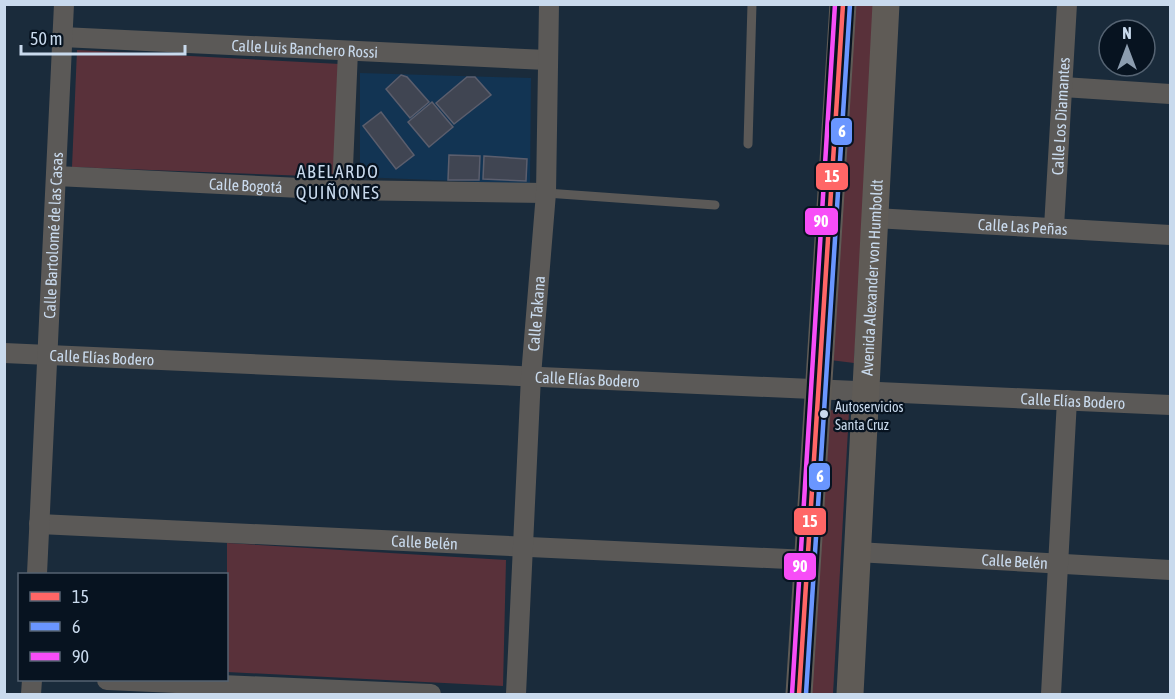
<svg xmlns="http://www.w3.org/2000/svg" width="1175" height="699" viewBox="0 0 1175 699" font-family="'Asap Condensed',sans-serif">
<rect width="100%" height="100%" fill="#1a2b3b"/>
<!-- built -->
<path fill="#123453" d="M360,73L531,78L530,184L360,177Z"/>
<!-- green -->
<g fill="#59313a">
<path d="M853,5H876L854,363L830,360Z"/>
<path d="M77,50L340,64L336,177L72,167Z"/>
<path d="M829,410L849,412L833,694H811Z"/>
<path d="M227,543L506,560L503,686L227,672Z"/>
</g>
<!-- building -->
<g fill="#404552" stroke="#5b5e6d" stroke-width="1.5">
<path d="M401,75L407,77L429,102L410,118L386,89Z"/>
<path d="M467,77H475L491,95L454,124L436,103Z"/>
<path d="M432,102L453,127L429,147L408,122Z"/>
<path d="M381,112L414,155L396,169L363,126Z"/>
<path d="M449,155L480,156L479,180H448Z"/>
<path d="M484,156L527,159L526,181L483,179Z"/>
</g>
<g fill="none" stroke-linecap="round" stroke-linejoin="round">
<!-- service -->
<g stroke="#5b5957" stroke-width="9">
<path d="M748,144L752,4"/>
<path d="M546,193L715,205"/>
</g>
<!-- minor -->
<g stroke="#5b5957" stroke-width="20">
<path id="s1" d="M62,37L547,60"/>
<path d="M1063,87L1170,94"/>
<path id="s2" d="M56,176L342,190L546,193"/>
<path d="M342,190L348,51"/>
<path id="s3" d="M875,218L1170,235"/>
<path id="s4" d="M1054,227L1067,4"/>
<path id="s5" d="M4,353L1170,405"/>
<path id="s6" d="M39,524L808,560"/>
<path id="s7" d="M857,552L1170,570"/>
<path id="s8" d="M37,574L64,4"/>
<path d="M107,680L431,694"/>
<path d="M31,694L32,680"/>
<path id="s9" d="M516,694L531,376L546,193L549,4"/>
<path d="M1051,694L1067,400"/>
</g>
<!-- secondary -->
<g stroke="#5f5b56" stroke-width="27">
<path d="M799,694L843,4"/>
<path id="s10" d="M850,694L886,4"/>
</g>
<defs>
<path id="bus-1" d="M799,694L843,4"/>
<path id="bus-2" d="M806,694L850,4"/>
<path id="bus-3" d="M792,694L835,4"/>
</defs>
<!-- bus-1 casing -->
<use href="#bus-1" stroke="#071320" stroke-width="9"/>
<!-- bus-2 casing -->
<use href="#bus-2" stroke="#071320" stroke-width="9"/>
<!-- bus-3 casing -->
<use href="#bus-3" stroke="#071320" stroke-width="9"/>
<!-- bus-1 -->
<use href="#bus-1" stroke="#f66" stroke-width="4.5"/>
<!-- bus-2 -->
<use href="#bus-2" stroke="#6a96ff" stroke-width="4.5"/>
<!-- bus-3 -->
<use href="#bus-3" stroke="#f74df7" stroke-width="4.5"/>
</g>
<!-- markers -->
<circle fill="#c9daed" stroke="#071320" stroke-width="2" cx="824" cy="414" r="5"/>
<g text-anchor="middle" stroke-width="4.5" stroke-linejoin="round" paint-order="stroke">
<!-- bus labels -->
<g font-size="14" fill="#c9daed" stroke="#071320" text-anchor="start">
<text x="835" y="412">Autoservicios<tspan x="835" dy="18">Santa Cruz</tspan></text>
</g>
<!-- street labels -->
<g font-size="16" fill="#c9daed" stroke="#071320">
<text dy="6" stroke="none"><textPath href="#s1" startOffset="243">Calle Luis Banchero Rossi</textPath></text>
<text dy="6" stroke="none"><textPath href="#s4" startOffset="111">Calle Los Diamantes</textPath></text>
<text dy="6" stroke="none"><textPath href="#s2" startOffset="190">Calle Bogotá</textPath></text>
<text dy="6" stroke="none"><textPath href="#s3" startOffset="148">Calle Las Peñas</textPath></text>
<text dy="6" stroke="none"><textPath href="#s8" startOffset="339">Calle Bartolomé de las Casas</textPath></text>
<text dy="6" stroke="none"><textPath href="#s10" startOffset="417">Avenida Alexander von Humboldt</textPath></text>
<text dy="6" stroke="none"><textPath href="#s9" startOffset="381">Calle Takana</textPath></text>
<text dy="6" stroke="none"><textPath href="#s5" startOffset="98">Calle Elías Bodero</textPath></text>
<text dy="6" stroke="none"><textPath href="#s5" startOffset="584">Calle Elías Bodero</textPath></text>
<text dy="6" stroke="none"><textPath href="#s5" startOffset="1070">Calle Elías Bodero</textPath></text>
<text dy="6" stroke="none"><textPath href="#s6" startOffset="386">Calle Belén</textPath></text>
<text dy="6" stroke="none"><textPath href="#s7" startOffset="158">Calle Belén</textPath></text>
</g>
<!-- neighbourhood labels -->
<g font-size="18" letter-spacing="1.5" fill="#c9daed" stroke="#071320">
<text x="338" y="178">ABELARDO<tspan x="338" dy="21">QUIÑONES</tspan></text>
</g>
</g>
<g stroke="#071320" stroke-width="2">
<rect x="830" y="117" width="23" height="29" rx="6" fill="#6a96ff"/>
<rect x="815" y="162" width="34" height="29" rx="6" fill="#f66"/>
<rect x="804" y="207" width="35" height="29" rx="6" fill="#f74df7"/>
<rect x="808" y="462" width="23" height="29" rx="6" fill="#6a96ff"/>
<rect x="793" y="507" width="34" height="29" rx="6" fill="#f66"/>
<rect x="783" y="552" width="34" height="29" rx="6" fill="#f74df7"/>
</g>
<g font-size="16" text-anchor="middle" font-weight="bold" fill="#fff">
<text x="842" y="137">6</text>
<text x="832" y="182">15</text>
<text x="821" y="227">90</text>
<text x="820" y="482">6</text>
<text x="810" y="527">15</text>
<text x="800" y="572">90</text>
</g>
<!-- border -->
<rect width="1175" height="699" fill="none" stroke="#c9daed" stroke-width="12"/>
<!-- legend -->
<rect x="18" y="573" width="210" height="108" fill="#071320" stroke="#556372" stroke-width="1.5"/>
<rect x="30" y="592" width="30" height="9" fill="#ff6666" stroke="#556372" stroke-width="1.5"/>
<text x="72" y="603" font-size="18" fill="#c9daed">15</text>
<rect x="30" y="622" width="30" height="9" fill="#6a96ff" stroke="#556372" stroke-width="1.5"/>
<text x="72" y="633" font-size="18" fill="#c9daed">6</text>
<rect x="30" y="652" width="30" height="9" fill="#f74df7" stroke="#556372" stroke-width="1.5"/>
<text x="72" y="663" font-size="18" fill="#c9daed">90</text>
<!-- north arrow -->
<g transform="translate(1127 48)"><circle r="28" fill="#071320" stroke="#556372" stroke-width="1.5"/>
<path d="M0-4.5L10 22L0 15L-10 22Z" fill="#8c9daf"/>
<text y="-9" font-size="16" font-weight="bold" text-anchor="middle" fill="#c9daed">N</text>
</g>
<!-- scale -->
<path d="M21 45v9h164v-9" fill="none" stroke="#c9daed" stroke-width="3"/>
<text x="30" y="45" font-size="18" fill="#c9daed" stroke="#071320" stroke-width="4.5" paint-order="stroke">50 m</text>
</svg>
